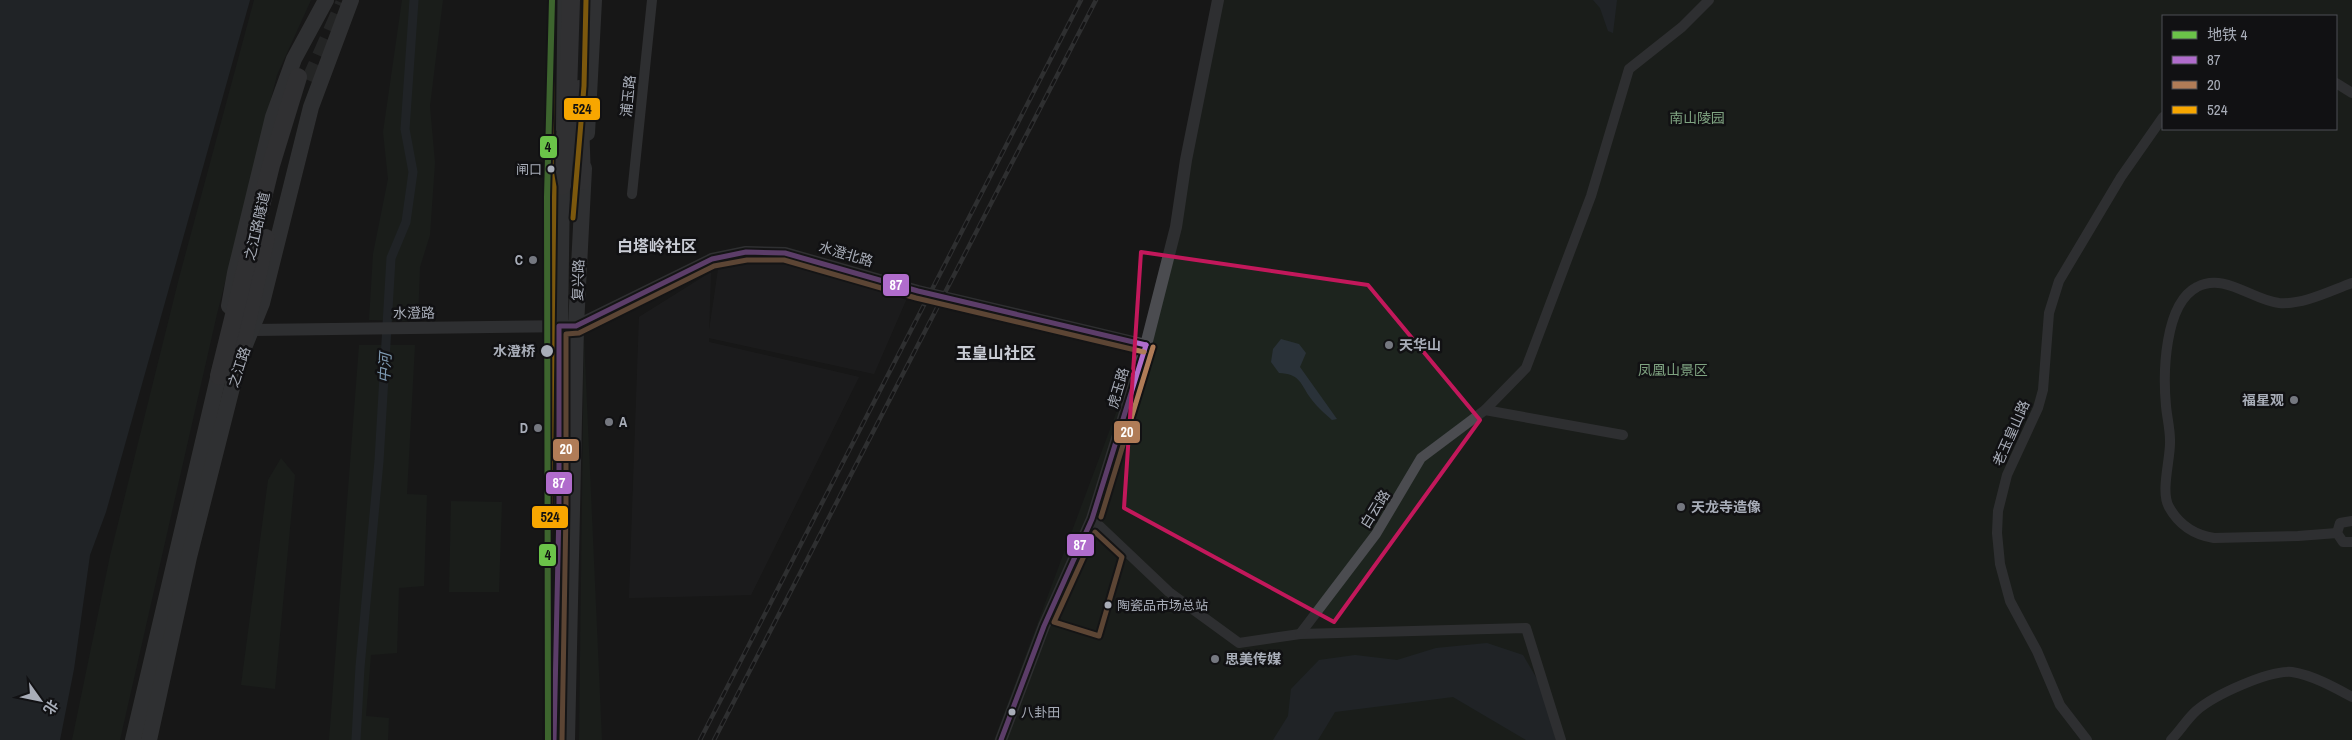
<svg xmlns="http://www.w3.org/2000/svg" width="2352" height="740" viewBox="0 0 2352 740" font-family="'Archivo Narrow','Noto Sans SC',sans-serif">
<rect width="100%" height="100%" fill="#171717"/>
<!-- built -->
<path fill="#212123" d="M769,259L907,298L874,374L709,338V342L859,377L751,595L629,598L639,317L711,272L709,331L719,263Z"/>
<!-- green -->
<g fill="#1d241e" fill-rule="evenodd">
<path d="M254,0H311L277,75L217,314L120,740H72L110,556L179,278Z"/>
<path d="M402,0H443L430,106L435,163L430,235L420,267L418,321L369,320L373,254L388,179L383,132Z"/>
<path d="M1222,0H2352V740H994L1153,314ZM2163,16H2336V129H2163Z"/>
<path d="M584,337L602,740H579Z"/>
<path d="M359,345H415L407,494L427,495L424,586L399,588L397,653L371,655L366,716L389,718L388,740H329Z"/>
<path d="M281,458L295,475L275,689L241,685L268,480Z"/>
<path d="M451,501L502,502L499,592H449Z"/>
</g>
<!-- water -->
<g fill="#2a3239">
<path d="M0,0H250L106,512L90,555L74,669L60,740H0Z"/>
<path d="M1593,0H1617L1613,33L1608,31L1600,8Z"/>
<path d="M1281,339L1299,344L1306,353L1300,367L1337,419L1332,420C1324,413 1315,405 1309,396C1300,382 1299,374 1279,373L1271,362L1273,349Z"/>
<path d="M1487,643L1523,655L1540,684L1556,740H1526L1453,697L1335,712L1318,740H1273L1288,716L1291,689L1319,660L1355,655L1397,660L1436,648Z"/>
</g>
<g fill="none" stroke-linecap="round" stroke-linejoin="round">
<!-- canal -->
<path stroke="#2a3239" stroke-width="9" d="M356,740L360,667L379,461L391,258L406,222L413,172L405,129L414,0"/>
<!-- trunk-tunnel -->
<path stroke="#343537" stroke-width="18" stroke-dasharray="18 9" stroke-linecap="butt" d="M310,81L344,4"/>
<!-- minor -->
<g stroke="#4b4c50" stroke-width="10">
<path d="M2336,83L2352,93"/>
<path d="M632,194L652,0"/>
<path d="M1485,410L1623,435"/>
<path d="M1092,519L1169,592L1239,643L1300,634L1526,628L1561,740"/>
<path d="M2352,521L2340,523L2337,533L2343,542H2352"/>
<path d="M2337,533L2298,536L2214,538C2195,535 2179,525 2169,507C2160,491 2171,458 2170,440C2170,429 2167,417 2166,406C2163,374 2164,304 2197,287C2224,272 2252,300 2279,303C2303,305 2330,291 2352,283"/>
<path d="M1300,634L1376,534L1421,458L1485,410L1526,368L1591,196L1629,69L1682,27L1709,0"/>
<path d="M2087,740L2060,705L2037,651L2010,601L2000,564L1997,533L1998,511L2007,475L2038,408L2043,390L2049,313L2059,281L2121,177L2163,117"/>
<path d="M2171,740C2180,731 2187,719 2196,711C2214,695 2269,670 2292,672C2312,675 2334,687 2352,697"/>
</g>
<!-- tertiary -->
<g stroke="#4b4c50" stroke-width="12">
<path d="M253,330L576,326L712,259L746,252L785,253L918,291L1146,345"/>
<path d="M1001,740L1044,626L1092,519L1146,345L1176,227L1186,160L1218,0"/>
</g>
<!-- primary -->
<g stroke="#4d4f52" stroke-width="16">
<path d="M558,123L561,0"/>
<path d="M587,133L594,0"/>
<path d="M229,306L235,273L273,117L294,59L326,0"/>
<path d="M133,740L221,365"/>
<path d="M149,740L189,557L239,360L262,303L311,107L351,0"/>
<path d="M554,740L562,186L559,175"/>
<path d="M567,740L576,326L584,168"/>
</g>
<!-- trunk -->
<g stroke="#4e4e52" stroke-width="18">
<path d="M579,89L582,181"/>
<path d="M562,186L568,93L571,0"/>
<path d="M239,360L266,238"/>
<path d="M219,376L271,165L298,77"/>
</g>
<defs>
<g id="rail">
<path d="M700,740L1081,0"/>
<path d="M714,740L1096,0"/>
</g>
</defs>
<!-- rail casing -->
<use href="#rail" stroke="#4b4c4f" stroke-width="4.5"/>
<!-- rail -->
<use href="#rail" stroke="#111113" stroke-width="2.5" stroke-dasharray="8" stroke-linecap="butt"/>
<defs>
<g id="bus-1">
<path d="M554,740L559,509V326H576L712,259L746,252L785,253L918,291L1146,345"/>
<path d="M1001,740L1044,626L1092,519L1146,345"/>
</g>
<g id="bus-2">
<path d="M1101,517L1153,347"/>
<path d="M1095,532L1122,557L1099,636L1054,622Z"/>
<path d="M562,740L566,509V334L579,333L714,266L747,260H784L916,298L1144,352"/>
</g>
<g id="bus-3">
<path d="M573,218L584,86L586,0"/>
<path d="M547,740L554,187L551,170L553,0"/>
</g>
</defs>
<!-- bus-1 casing -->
<use href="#bus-1" stroke="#111113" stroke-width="9"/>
<!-- bus-2 casing -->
<use href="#bus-2" stroke="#111113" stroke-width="9"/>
<!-- bus-3 casing -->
<use href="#bus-3" stroke="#111113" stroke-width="9"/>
<!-- bus-1 -->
<use href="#bus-1" stroke="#b06ccc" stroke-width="5"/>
<!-- bus-2 -->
<use href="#bus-2" stroke="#b07c57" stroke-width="5"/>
<!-- bus-3 -->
<use href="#bus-3" stroke="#f7a600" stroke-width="5"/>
<defs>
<path id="metro-1" d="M548,740L547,197L552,0"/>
</defs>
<!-- metro-1 casing -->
<use href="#metro-1" stroke="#111113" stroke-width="10"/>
<!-- metro-1 -->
<use href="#metro-1" stroke="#6bc349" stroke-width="6"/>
</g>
<!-- marked area -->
<path d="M0 0H2352V740H0ZM1141,252L1368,285L1480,420L1334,622L1124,508Z" fill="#171717" fill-opacity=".55" fill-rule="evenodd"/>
<path fill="none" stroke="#c2185b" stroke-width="4" stroke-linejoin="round" d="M1141,252L1368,285L1480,420L1334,622L1124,508Z"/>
<!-- markers -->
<g fill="#a8adb8" stroke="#111113" stroke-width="2">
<circle cx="551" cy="169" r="4.5"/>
<circle cx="547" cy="351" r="7"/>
<circle cx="1108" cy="605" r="4.5"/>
<circle cx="1012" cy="712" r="4.5"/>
</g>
<g fill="#757880" stroke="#111113" stroke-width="2">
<circle cx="533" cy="260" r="5"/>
<circle cx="1389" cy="345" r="5"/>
<circle cx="2294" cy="400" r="5"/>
<circle cx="609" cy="422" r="5"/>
<circle cx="538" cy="428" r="5"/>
<circle cx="1681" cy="507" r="5"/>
<circle cx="1215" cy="659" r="5"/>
</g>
<g text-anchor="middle" stroke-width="5" stroke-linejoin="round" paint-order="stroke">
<!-- bus labels -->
<g font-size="13" fill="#a8adb8" stroke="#111113" text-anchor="start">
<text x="542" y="174" text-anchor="end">闸口</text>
<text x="1117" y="610">陶瓷品市场总站</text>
<text x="1021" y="717">八卦田</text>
</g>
<!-- street labels -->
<g font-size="14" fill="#a8adb8" stroke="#111113">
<text transform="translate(628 96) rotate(-84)" y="5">浦玉路</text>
<text transform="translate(257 226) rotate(-77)" y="5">之江路隧道</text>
<text transform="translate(846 254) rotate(16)" y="5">水澄北路</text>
<text transform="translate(578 280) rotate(-88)" y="5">复兴路</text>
<text transform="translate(414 313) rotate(-1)" y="5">水澄路</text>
<text transform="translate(239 367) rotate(-72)" y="5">之江路</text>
<text transform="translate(1118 388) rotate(-73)" y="5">虎玉路</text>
<text transform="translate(2011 433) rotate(-66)" y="5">老玉皇山路</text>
<text transform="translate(1375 509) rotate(-58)" y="5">白云路</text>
</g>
<!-- park labels -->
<g font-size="14" fill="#7fa381" stroke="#111113">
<text x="1697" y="123">南山陵园</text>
<text x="1673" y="375">凤凰山景区</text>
</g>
<!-- poi labels -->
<g font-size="14" font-weight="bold" fill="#a8adb8" stroke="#111113" text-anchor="start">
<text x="523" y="265" text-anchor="end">C</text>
<text x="1399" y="350">天华山</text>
<text x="2284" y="405" text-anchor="end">福星观</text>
<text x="619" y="427">A</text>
<text x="528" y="433" text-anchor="end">D</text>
<text x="1691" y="512">天龙寺造像</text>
<text x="1225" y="664">思美传媒</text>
</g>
<!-- stop labels -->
<g font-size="14" font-weight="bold" fill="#a8adb8" stroke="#111113" text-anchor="end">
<text x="535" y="356">水澄桥</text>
</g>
<!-- water labels -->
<g font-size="15" font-style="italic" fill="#7f9bb3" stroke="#111113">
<text transform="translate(385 368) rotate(-87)" y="5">中河</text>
</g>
<!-- quarter labels -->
<g font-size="16" font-weight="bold" fill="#c9ccd4" stroke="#111113">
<text x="657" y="252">白塔岭社区</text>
<text x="996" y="359">玉皇山社区</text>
</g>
</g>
<g stroke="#111113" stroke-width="2">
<rect x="563" y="97" width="38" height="24" rx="5" fill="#f7a600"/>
<rect x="539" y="135" width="19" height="24" rx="5" fill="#6bc349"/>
<rect x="882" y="273" width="28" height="24" rx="5" fill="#b06ccc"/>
<rect x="1113" y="420" width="28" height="24" rx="5" fill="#b07c57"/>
<rect x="552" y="438" width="28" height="24" rx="5" fill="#b07c57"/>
<rect x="545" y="471" width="28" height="24" rx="5" fill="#b06ccc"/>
<rect x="531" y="505" width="38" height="24" rx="5" fill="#f7a600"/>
<rect x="1066" y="533" width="29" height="24" rx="5" fill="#b06ccc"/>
<rect x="538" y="543" width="19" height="24" rx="5" fill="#6bc349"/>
</g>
<g font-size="14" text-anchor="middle" font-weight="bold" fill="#fff">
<text x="896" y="290">87</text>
<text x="1127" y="437">20</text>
<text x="566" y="454">20</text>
<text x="559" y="488">87</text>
<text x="1080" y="550">87</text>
</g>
<g font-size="14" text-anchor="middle" font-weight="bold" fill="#111">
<text x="582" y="114">524</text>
<text x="548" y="152">4</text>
<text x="550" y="522">524</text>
<text x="548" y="560">4</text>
</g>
<!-- legend -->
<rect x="2162" y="15" width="175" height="115" fill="#111113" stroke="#4d4f55"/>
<rect x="2172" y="31" width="25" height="8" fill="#6bc349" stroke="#4d4f55"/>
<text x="2207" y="40" font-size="15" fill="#a8adb8">地铁 4</text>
<rect x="2172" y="56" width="25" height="8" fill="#b06ccc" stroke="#4d4f55"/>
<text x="2207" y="65" font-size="15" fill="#a8adb8">87</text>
<rect x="2172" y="81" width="25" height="8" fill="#b07c57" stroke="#4d4f55"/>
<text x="2207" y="90" font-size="15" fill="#a8adb8">20</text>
<rect x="2172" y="106" width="25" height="8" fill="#f7a600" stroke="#4d4f55"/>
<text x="2207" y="115" font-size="15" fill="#a8adb8">524</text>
<!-- north arrow -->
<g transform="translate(40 700) rotate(123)" stroke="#111113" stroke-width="4" paint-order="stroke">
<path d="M0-4L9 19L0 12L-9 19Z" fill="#a8adb8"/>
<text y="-8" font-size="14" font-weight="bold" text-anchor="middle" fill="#a8adb8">北</text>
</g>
</svg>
